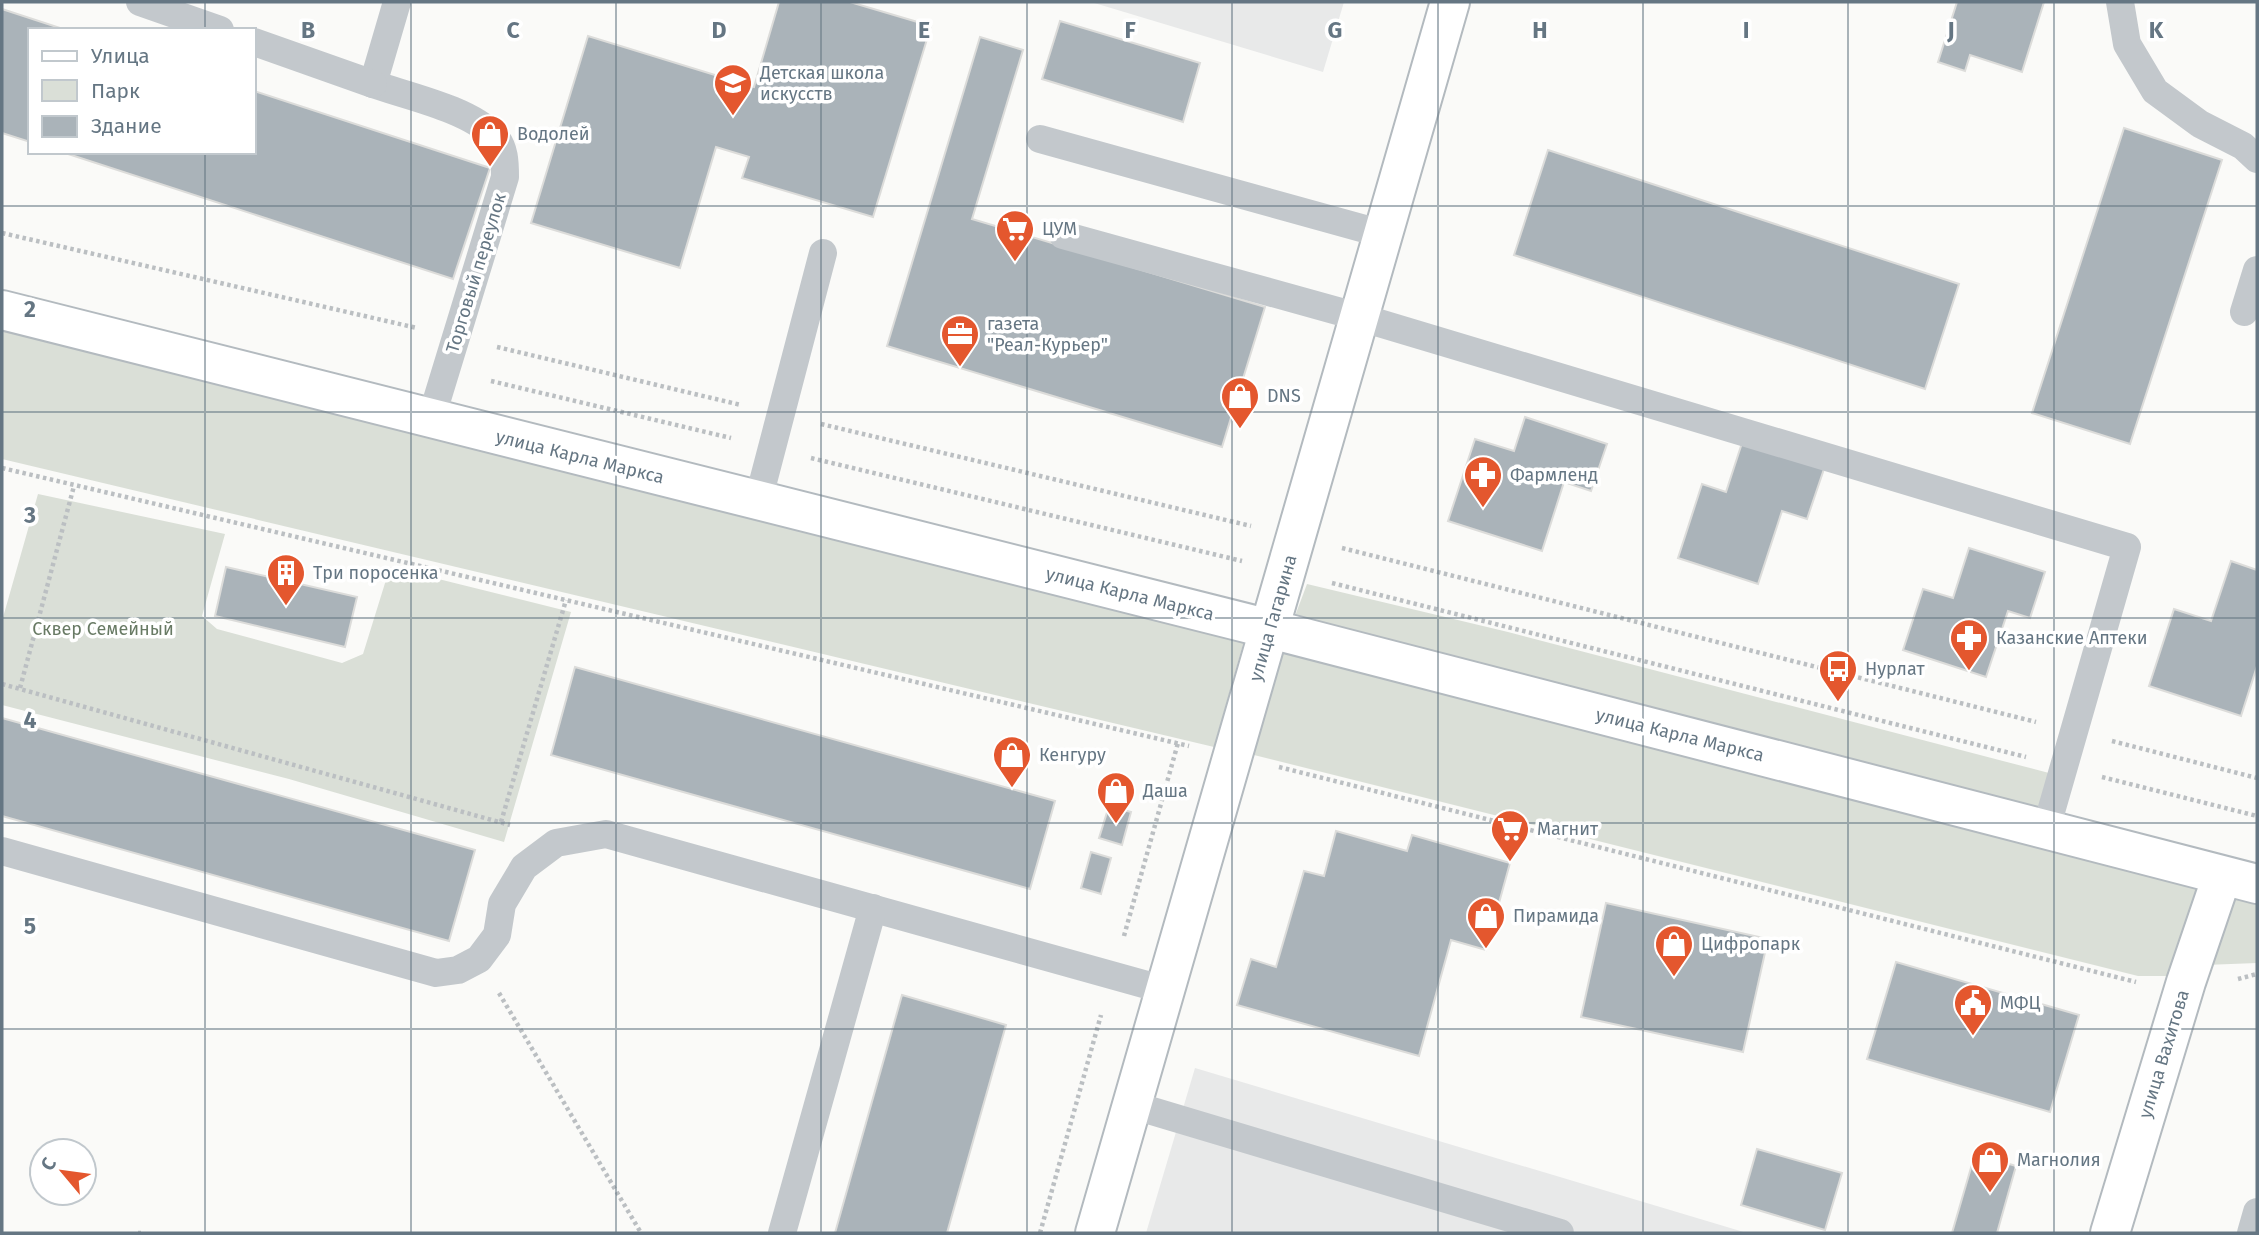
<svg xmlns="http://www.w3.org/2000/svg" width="2259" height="1235" viewBox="0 0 2259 1235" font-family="'Fira Sans',sans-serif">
<rect width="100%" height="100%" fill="#fafaf8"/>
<!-- built -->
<g fill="#e8e9e9">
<path d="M1091,2H1344L1323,72Z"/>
<path d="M1195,1068L1747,1233H1146Z"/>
</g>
<!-- green -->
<g fill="#dadfd7">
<path d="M2,329L1244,641L1214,747L2,459Z"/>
<path d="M38,494L225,534L202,616L217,629L342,663L363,654L390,567L571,612L504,842L289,779L2,705V621Z"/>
<path d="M1307,584L1508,632L2049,773L2037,819L1292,624Z"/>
<path d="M1278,649L2201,880L2168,976H2138L1250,754Z"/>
<path d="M2229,887L2257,893V963L2205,965Z"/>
</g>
<!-- building -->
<g fill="#aab3b9" stroke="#dcdcda" stroke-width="2">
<path d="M779,2H850L931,26L873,217L742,178L749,157L716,147L680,268L531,223L588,36L754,87Z"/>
<path d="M1957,2H2044L2022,72L1970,55L1965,71L1938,62Z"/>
<path d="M2,9L66,30H30V142L2,133Z"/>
<path d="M1060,21L1200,63L1183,122L1042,79Z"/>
<path d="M980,37L1023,50L972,219L1265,307L1222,447L887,346Z"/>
<path d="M254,91L490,168L453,279L62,152H254Z"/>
<path d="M2124,128L2222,160L2130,444L2032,413Z"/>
<path d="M1548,150L1959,284L1925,389L1514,255Z"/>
<path d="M1525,417L1607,444L1591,491L1564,482L1542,551L1448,521L1475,439L1514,451Z"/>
<path d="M1742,443L1824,469L1807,519L1782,511L1758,584L1678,558L1702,484L1726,492Z"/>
<path d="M1969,548L2045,572L2030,618L2008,611L1986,677L1903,650L1923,589L1953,598Z"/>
<path d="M2231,561L2257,570V666L2241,716L2149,686L2174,609L2211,621Z"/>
<path d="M226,567L357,597L345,647L215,616Z"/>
<path d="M575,667L1055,801L1030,889L551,755Z"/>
<path d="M2,718L475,850L449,941L2,816Z"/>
<path d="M1109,806L1131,812L1122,845L1099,838Z"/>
<path d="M1336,831L1407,851L1412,835L1510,863L1486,950L1451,940L1419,1056L1237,1005L1251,959L1276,967L1304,871L1324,876Z"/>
<path d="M1091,852L1111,858L1101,894L1081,888Z"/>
<path d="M1606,903L1768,939L1743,1052L1581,1017Z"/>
<path d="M1896,962L2079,1015L2050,1112L1867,1059Z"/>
<path d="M902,995L1006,1025L947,1233H835Z"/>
<path d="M1757,1149L1842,1173L1825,1230L1741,1205Z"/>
<path d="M1975,1154L2016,1166L1997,1233H1952Z"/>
</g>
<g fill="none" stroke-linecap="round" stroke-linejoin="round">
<defs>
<g id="secondary">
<path d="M2,310L1270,629L2257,884"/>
<path d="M1095,1233L1450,2"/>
<path d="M2110,1233L2186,982L2222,876"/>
</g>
</defs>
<!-- secondary casing -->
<use href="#secondary" stroke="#b3babf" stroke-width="42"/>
<!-- path -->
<g stroke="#bbbfc2" stroke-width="4.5" stroke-dasharray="3.5 3.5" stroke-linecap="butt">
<path d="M2,233L417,328"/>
<path d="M497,347L741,405"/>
<path d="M491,381L731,438"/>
<path d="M821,424L1251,526"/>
<path d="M811,458L1242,561"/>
<path d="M2,468L1189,746"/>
<path d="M1342,548L2036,722"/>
<path d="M1332,583L2026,757"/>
<path d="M2,684L510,825"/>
<path d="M20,688L74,486"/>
<path d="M2112,741L2257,778"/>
<path d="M1279,767L2136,982"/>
<path d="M2102,777L2257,816"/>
<path d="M501,822L566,600"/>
<path d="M1124,936L1178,743"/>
<path d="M2238,979L2257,974"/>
<path d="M499,993L641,1233"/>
<path d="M138,1233H141"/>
<path d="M1040,1233L1101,1015"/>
</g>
<!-- lane -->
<g stroke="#c3c8cc" stroke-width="28">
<path d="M140,2L220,30"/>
<path d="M397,2L373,84C407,96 469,109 494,136C505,147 505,163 505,177L431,419"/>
<path d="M2120,2L2127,44L2155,91L2200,124L2243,146L2257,159"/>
<path d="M254,42L373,84"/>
<path d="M1040,139L1383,234"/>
<path d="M1063,235L1359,317L2127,547L2046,829"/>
<path d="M2244,312L2257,270"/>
<path d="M758,501L823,253"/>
<path d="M2,851L436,973L458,970L479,959L497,935L502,904L524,867L556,843L606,834L1165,990"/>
<path d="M1132,1105L1560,1233"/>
<path d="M782,1233L873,908"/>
<path d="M2251,1233L2257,1212"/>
</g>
<!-- secondary -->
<use href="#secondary" stroke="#fff" stroke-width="38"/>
</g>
<!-- grid -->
<path fill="none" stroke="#657683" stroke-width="2" stroke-opacity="0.55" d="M205,2V30M411,2V1233M616,2V1233M821,2V1233M1027,2V1233M1232,2V1233M1438,2V1233M1643,2V1233M1848,2V1233M2054,2V1233M205,152V1233M2,206H2257M2,412H2257M2,618H2257M2,823H2257M2,1029H2257"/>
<!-- icons -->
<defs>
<symbol id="school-pin" viewBox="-11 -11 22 30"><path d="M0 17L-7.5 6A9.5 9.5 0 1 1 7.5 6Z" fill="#e4572e" stroke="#fff"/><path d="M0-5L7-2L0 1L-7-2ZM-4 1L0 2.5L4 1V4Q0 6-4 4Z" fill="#fff"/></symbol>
<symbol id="shop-pin" viewBox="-11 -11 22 30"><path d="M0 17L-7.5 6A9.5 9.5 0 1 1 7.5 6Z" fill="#e4572e" stroke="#fff"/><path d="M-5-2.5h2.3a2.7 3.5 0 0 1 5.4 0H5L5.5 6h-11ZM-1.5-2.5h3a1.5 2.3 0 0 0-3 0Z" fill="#fff"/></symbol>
<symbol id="supermarket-pin" viewBox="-11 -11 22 30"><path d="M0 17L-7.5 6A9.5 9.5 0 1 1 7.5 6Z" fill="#e4572e" stroke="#fff"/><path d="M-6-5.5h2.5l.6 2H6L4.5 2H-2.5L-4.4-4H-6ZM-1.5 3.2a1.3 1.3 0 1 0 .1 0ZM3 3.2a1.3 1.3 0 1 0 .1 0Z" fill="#fff"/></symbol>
<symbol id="office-pin" viewBox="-11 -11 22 30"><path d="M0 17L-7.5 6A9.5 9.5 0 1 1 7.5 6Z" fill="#e4572e" stroke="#fff"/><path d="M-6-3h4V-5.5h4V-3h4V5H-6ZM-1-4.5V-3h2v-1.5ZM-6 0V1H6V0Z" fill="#fff"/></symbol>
<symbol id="pharmacy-pin" viewBox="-11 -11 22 30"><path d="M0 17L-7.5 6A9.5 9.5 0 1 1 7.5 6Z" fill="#e4572e" stroke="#fff"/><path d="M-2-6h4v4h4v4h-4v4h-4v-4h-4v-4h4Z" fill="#fff"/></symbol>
<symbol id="building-pin" viewBox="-11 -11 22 30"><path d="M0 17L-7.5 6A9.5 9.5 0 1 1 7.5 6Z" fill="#e4572e" stroke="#fff"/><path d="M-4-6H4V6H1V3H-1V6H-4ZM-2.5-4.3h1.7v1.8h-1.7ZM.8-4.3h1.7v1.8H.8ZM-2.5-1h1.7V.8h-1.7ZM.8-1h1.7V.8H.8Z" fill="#fff"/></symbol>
<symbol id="bus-pin" viewBox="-11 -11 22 30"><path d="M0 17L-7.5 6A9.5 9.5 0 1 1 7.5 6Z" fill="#e4572e" stroke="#fff"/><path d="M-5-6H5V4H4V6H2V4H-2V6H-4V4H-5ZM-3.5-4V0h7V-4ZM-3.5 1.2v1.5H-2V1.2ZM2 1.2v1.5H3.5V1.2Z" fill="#fff"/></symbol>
<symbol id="civic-pin" viewBox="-11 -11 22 30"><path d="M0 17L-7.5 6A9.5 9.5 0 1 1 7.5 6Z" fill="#e4572e" stroke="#fff"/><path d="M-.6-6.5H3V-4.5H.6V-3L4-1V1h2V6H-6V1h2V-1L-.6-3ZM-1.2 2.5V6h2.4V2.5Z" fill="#fff"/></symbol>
</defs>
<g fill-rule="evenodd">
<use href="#school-pin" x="711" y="61" width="44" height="60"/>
<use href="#shop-pin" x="468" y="112" width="44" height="60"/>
<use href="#supermarket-pin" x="993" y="207" width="44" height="60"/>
<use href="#office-pin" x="938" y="312" width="44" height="60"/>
<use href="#shop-pin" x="1218" y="374" width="44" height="60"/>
<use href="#pharmacy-pin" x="1461" y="453" width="44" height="60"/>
<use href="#building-pin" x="264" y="551" width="44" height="60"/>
<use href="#pharmacy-pin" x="1947" y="616" width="44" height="60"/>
<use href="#bus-pin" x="1816" y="647" width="44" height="60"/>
<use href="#shop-pin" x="990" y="733" width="44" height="60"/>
<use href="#shop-pin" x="1094" y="769" width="44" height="60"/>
<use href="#supermarket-pin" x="1488" y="807" width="44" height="60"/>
<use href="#shop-pin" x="1464" y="894" width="44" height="60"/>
<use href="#shop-pin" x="1652" y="922" width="44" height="60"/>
<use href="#civic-pin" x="1951" y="981" width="44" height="60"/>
<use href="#shop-pin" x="1968" y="1138" width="44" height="60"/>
</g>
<g text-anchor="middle" stroke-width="7" stroke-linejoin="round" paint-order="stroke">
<!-- poi labels -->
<g font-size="18" fill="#657683" stroke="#fff" text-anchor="start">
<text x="760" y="79">Детская школа<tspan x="760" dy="21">искусств</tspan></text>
<text x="517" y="140">Водолей</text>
<text x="1042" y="235">ЦУМ</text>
<text x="987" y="330">газета<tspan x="987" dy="21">"Реал-Курьер"</tspan></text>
<text x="1267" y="402">DNS</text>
<text x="1510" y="481">Фармленд</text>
<text x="313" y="579">Три поросенка</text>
<text x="1996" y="644">Казанские Аптеки</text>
<text x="1865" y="675">Нурлат</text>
<text x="1039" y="761">Кенгуру</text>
<text x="1143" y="797">Даша</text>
<text x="1537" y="835">Магнит</text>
<text x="1513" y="922">Пирамида</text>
<text x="1701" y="950">Цифропарк</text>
<text x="2000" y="1009">МФЦ</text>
<text x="2017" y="1166">Магнолия</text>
</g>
<!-- street labels -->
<g font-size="18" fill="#657683" stroke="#fff">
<text transform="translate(476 273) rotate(-73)" y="6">Торговый переулок</text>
<text transform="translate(580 457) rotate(14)" y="6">улица Карла Маркса</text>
<text transform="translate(1130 594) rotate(14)" y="6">улица Карла Маркса</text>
<text transform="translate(1273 618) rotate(-74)" y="6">улица Гагарина</text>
<text transform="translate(1680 735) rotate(14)" y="6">улица Карла Маркса</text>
<text transform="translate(2164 1054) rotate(-73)" y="6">улица Вахитова</text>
</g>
<!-- park labels -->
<g font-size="18" fill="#687a64" stroke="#fff">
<text x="103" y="635">Сквер Семейный</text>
</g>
</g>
<g font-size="23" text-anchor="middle" font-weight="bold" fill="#657683" stroke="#fff" stroke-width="7" stroke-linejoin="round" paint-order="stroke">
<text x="308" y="38">B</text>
<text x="513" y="38">C</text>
<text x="719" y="38">D</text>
<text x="924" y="38">E</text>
<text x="1130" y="38">F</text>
<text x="1335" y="38">G</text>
<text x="1540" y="38">H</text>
<text x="1746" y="38">I</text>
<text x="1951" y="38">J</text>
<text x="2156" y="38">K</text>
<text x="30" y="317">2</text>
<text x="30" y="523">3</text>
<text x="30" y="728">4</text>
<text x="30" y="934">5</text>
</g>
<!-- border -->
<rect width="2259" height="1235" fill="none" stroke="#657683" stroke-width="7"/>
<!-- legend -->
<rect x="28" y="28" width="228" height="126" fill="#ffffff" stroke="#c1c8cd" stroke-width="2"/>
<rect x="42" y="51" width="35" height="10" fill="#ffffff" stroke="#c1c8cd" stroke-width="2"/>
<text x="91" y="63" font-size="21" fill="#657683">Улица</text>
<rect x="42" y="80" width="35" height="21" fill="#dadfd7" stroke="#c1c8cd" stroke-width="2"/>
<text x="91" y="98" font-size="21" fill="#657683">Парк</text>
<rect x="42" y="116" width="35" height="21" fill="#aab3b9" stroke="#c1c8cd" stroke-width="2"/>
<text x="91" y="133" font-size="21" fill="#657683">Здание</text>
<!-- north arrow -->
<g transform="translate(63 1172) rotate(299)"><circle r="33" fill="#ffffff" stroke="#c1c8cd" stroke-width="2"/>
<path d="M0-5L12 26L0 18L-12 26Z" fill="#e4572e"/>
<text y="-10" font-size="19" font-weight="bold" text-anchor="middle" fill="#657683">С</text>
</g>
</svg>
